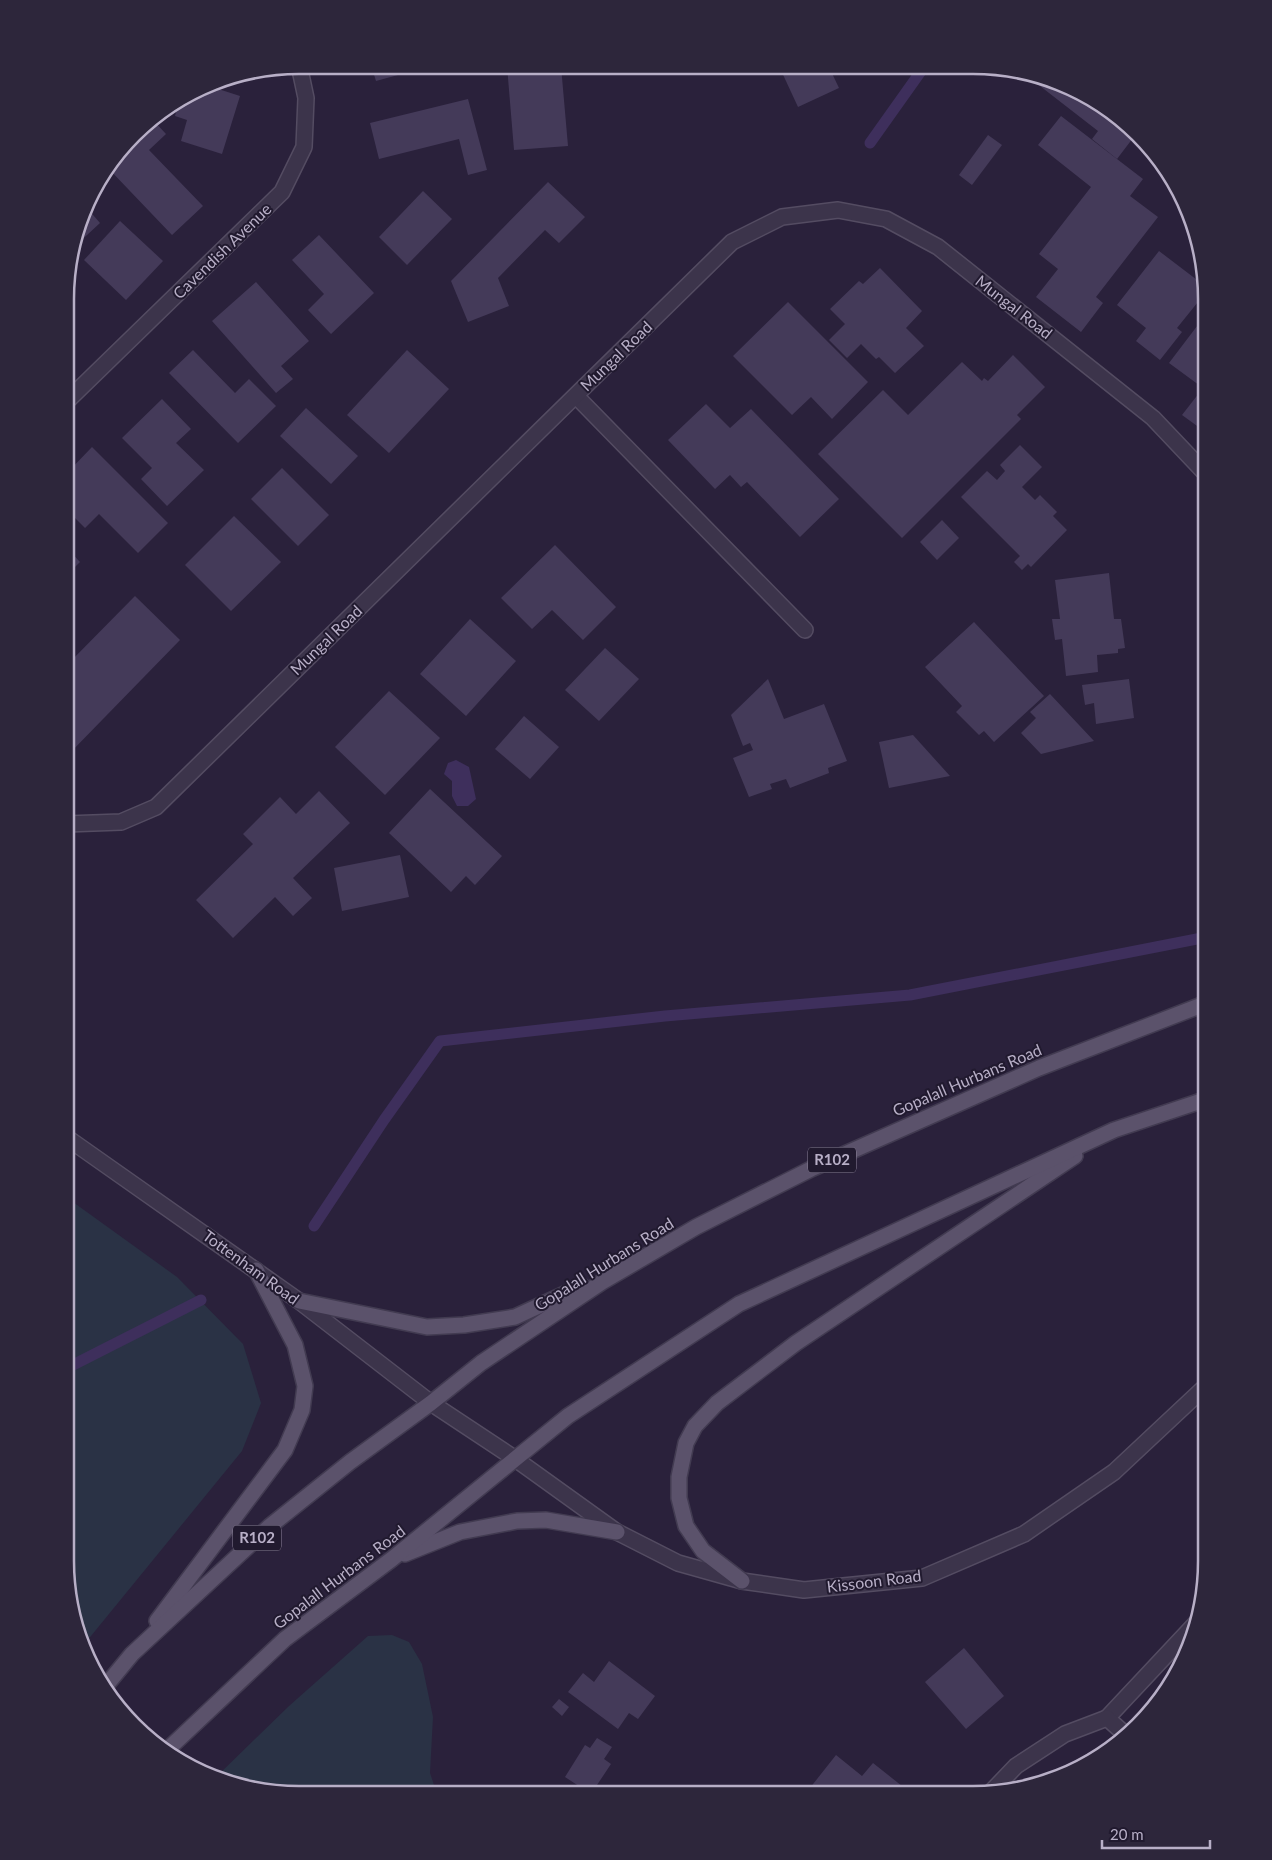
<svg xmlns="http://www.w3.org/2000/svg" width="1272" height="1860" viewBox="0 0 1272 1860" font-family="Lato,sans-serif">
<rect width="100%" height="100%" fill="#2a213b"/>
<!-- green -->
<g fill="#2a3245">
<path d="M66,1197L177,1277L243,1344L261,1403L242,1451L82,1647L65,1561Z"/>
<path d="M392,1635L409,1642L422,1664L433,1717L430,1773L437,1794L268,1793L214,1779L289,1706L368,1636Z"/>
</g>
<!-- water -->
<path fill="#3e2f5c" d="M456,760L469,767L476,799L468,806H457L452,796V781L444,774L448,763Z"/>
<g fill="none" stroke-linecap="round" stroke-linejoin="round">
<!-- stream -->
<g stroke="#3e2f5c" stroke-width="11">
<path d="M870,143L924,67"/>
<path d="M314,1226L384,1120L440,1041L665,1016L910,995L1207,937"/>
<path d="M65,1369L201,1300"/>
</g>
</g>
<!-- building -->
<g fill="#443a59">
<path d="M371,65H431V66L376,81Z"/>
<path d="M507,66H561L568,146L514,150Z"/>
<path d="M576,66H588V67L576,69Z"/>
<path d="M779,66L829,67L839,88L798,107Z"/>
<path d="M1022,72L1062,83L1115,113L1136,134L1117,159L1092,139L1098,131Z"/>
<path d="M209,86L240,96L222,154L181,141L187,120L175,116L178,104Z"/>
<path d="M468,99L487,170L468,175L459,139L379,159L370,123Z"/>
<path d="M1061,116L1143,179L1130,196L1158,217L1096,297L1103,303L1081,332L1036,297L1058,269L1039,254L1091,187L1038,145Z"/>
<path d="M152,119L166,134L149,150L203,206L172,235L108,168L145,123Z"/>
<path d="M988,135L1002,145L972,185L959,175Z"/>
<path d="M1168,172L1183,198L1175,200Z"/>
<path d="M548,182L585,217L559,243L545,230L498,278L509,306L468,322L451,281Z"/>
<path d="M423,191L452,219L407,265L379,237Z"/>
<path d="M87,208L100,223L74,247L79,234Z"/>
<path d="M120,221L163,261L126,300L84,260Z"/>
<path d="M319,235L374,293L331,334L308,310L324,294L292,260Z"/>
<path d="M1159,251L1205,286L1206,292L1177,328L1182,332L1160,360L1136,341L1146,328L1117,305Z"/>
<path d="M880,268L922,311L906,328L924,346L895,373L879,357L876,359L861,344L847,358L829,340L845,324L830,309L859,281L863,284Z"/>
<path d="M256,282L309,341L281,366L293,379L276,393L212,321Z"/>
<path d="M788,302L868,382L832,419L811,397L792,415L733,356Z"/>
<path d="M1207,313V427L1204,431L1182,415L1203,388L1169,363Z"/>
<path d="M193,350L235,393L249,379L276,406L238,443L169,373Z"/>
<path d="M407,350L449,389L389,453L347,415Z"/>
<path d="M1013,355L1045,387L1017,415L1021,419L902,538L818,454L883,390L908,415L962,362L982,381L984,378L988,381Z"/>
<path d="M162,399L191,429L176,443L204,470L167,506L141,479L152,468L122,438Z"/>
<path d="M706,404L730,428L751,409L839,499L800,537L747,482L741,487L730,475L715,489L668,440Z"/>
<path d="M306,408L358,456L331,484L280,436Z"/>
<path d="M1020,445L1042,467L1022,487L1035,500L1040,495L1057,512L1053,516L1067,530L1031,567L1028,564L1022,570L1014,562L1020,556L961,497L987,471L997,480L1005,471L1000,465Z"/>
<path d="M92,447L168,523L138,553L99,514L85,528L67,510V473Z"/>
<path d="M282,468L329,515L298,546L251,499Z"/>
<path d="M234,516L281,562L231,611L185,565Z"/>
<path d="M942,520L959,538L937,560L920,542Z"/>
<path d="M555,545L616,607L583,640L552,610L532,629L501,598Z"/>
<path d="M67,548L80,562L67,575Z"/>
<path d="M1109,573L1114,619H1121L1125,648L1118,649V653L1097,655L1098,672L1066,676L1062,639L1055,640L1052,619H1060L1055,580Z"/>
<path d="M135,596L180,640L66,757V666Z"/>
<path d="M470,619L516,661L466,716L420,674Z"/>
<path d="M974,622L1044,696L994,742L984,731L979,735L956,712L962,706L925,667Z"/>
<path d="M605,648L639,679L599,721L565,690Z"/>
<path d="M768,679L784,719L824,704L847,761L828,768L829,773L790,788L786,779L770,784L772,789L749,797L733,758L753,750L750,743L743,746L731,715Z"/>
<path d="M1129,679L1134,718L1096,724L1094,703L1085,705L1082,685Z"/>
<path d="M389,691L440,738L385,795L335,747Z"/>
<path d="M1050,694L1094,741L1041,754L1021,733L1036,718L1030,712Z"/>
<path d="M524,716L559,747L530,779L495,749Z"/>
<path d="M913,735L950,776L889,788L879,742Z"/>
<path d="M430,789L502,856L475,885L466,876L451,892L389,833Z"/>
<path d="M319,791L350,823L293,878L312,898L293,916L275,897L233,938L196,900L253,844L243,834L280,797L296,814Z"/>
<path d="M400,855L409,897L342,911L334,868Z"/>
<path d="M964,1648L1004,1696L966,1729L925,1682Z"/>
<path d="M609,1661L655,1696L638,1719L629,1713L618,1729L568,1692L583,1673L594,1682Z"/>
<path d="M559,1699L569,1707L562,1716L552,1707Z"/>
<path d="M597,1738L612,1747L604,1759L611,1764L591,1794L565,1777L585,1745L590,1748Z"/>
<path d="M836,1755L862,1776L873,1763L907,1790L903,1795H807L806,1793Z"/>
</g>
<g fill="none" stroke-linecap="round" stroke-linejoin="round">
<defs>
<g id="minor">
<path d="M576,396L805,630"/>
<path d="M67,401L282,192L304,147L306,98L299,65"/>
<path d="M66,824L121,822L156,807L732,242L782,217L838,210L886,219L938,247L1153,418L1207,475"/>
<path d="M66,1137L299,1301L431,1403L514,1458L617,1532L678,1563L742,1581L804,1590L922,1578L1024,1534L1114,1472L1207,1385"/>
<path d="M1107,1718L1198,1621"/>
<path d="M992,1791L1016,1766L1065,1734L1107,1718L1126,1735"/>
</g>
<g id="major">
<path d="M299,1301L427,1327L464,1325L515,1317L582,1286"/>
<path d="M405,1554L460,1532L517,1521L546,1520L617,1532"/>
<path d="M742,1581L703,1551L686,1526L679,1498V1477L686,1443L695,1426L717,1403L796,1343L1075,1156"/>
<path d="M157,1621L285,1450L302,1410L305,1386L295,1345L256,1270"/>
<path d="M104,1688L132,1654L270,1526L350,1462L431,1403L481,1363L602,1282L696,1227L811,1169L1039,1068L1207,1003"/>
<path d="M165,1752L285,1639L392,1559L568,1416L739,1304L1114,1130L1207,1099"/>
</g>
</defs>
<!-- minor casing -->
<use href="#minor" stroke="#544c62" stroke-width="18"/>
<!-- major casing -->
<use href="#major" stroke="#423b51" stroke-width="18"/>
<!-- minor -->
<use href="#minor" stroke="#3c344b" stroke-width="15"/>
<!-- major -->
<use href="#major" stroke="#5b526b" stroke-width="15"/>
</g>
<g text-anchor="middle" stroke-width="4" stroke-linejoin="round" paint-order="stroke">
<!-- shield labels -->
<g fill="#211a2f" stroke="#8b8299" stroke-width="1">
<rect x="808" y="1147.5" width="48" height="25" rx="4"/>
<rect x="233" y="1525.5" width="48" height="25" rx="4"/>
</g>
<g font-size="15" font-weight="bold" fill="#b8afc7">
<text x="832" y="1165">R102</text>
<text x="257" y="1543">R102</text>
</g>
<!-- street labels -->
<g font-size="16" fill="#b8afc7" stroke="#211a2f">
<text transform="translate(222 251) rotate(-44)" y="6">Cavendish Avenue</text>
<text transform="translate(1014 307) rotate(38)" y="6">Mungal Road</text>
<text transform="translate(616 356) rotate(-44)" y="6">Mungal Road</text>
<text transform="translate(326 640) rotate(-44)" y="6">Mungal Road</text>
<text transform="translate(967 1080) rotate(-23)" y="6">Gopalall Hurbans Road</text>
<text transform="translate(604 1264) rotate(-32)" y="6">Gopalall Hurbans Road</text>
<text transform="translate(251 1267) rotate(36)" y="6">Tottenham Road</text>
<text transform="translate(339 1577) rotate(-37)" y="6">Gopalall Hurbans Road</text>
<text transform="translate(874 1581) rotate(-7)" y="6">Kissoon Road</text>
</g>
</g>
<!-- crop -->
<path d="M0 0H1272V1860H0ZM299 74H973A225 225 0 0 1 1198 299V1561A225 225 0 0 1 973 1786H299A225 225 0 0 1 74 1561V299A225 225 0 0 1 299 74Z" fill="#2d263b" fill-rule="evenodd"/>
<path fill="none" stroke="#b8afc7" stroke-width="2.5" d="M299 74H973A225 225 0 0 1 1198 299V1561A225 225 0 0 1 973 1786H299A225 225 0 0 1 74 1561V299A225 225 0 0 1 299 74Z"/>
<!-- scale -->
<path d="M1102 1840v8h108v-8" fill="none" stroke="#b8afc7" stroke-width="2.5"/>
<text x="1110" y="1840" font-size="15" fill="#b8afc7" stroke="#211a2f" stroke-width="4" paint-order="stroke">20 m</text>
</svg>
